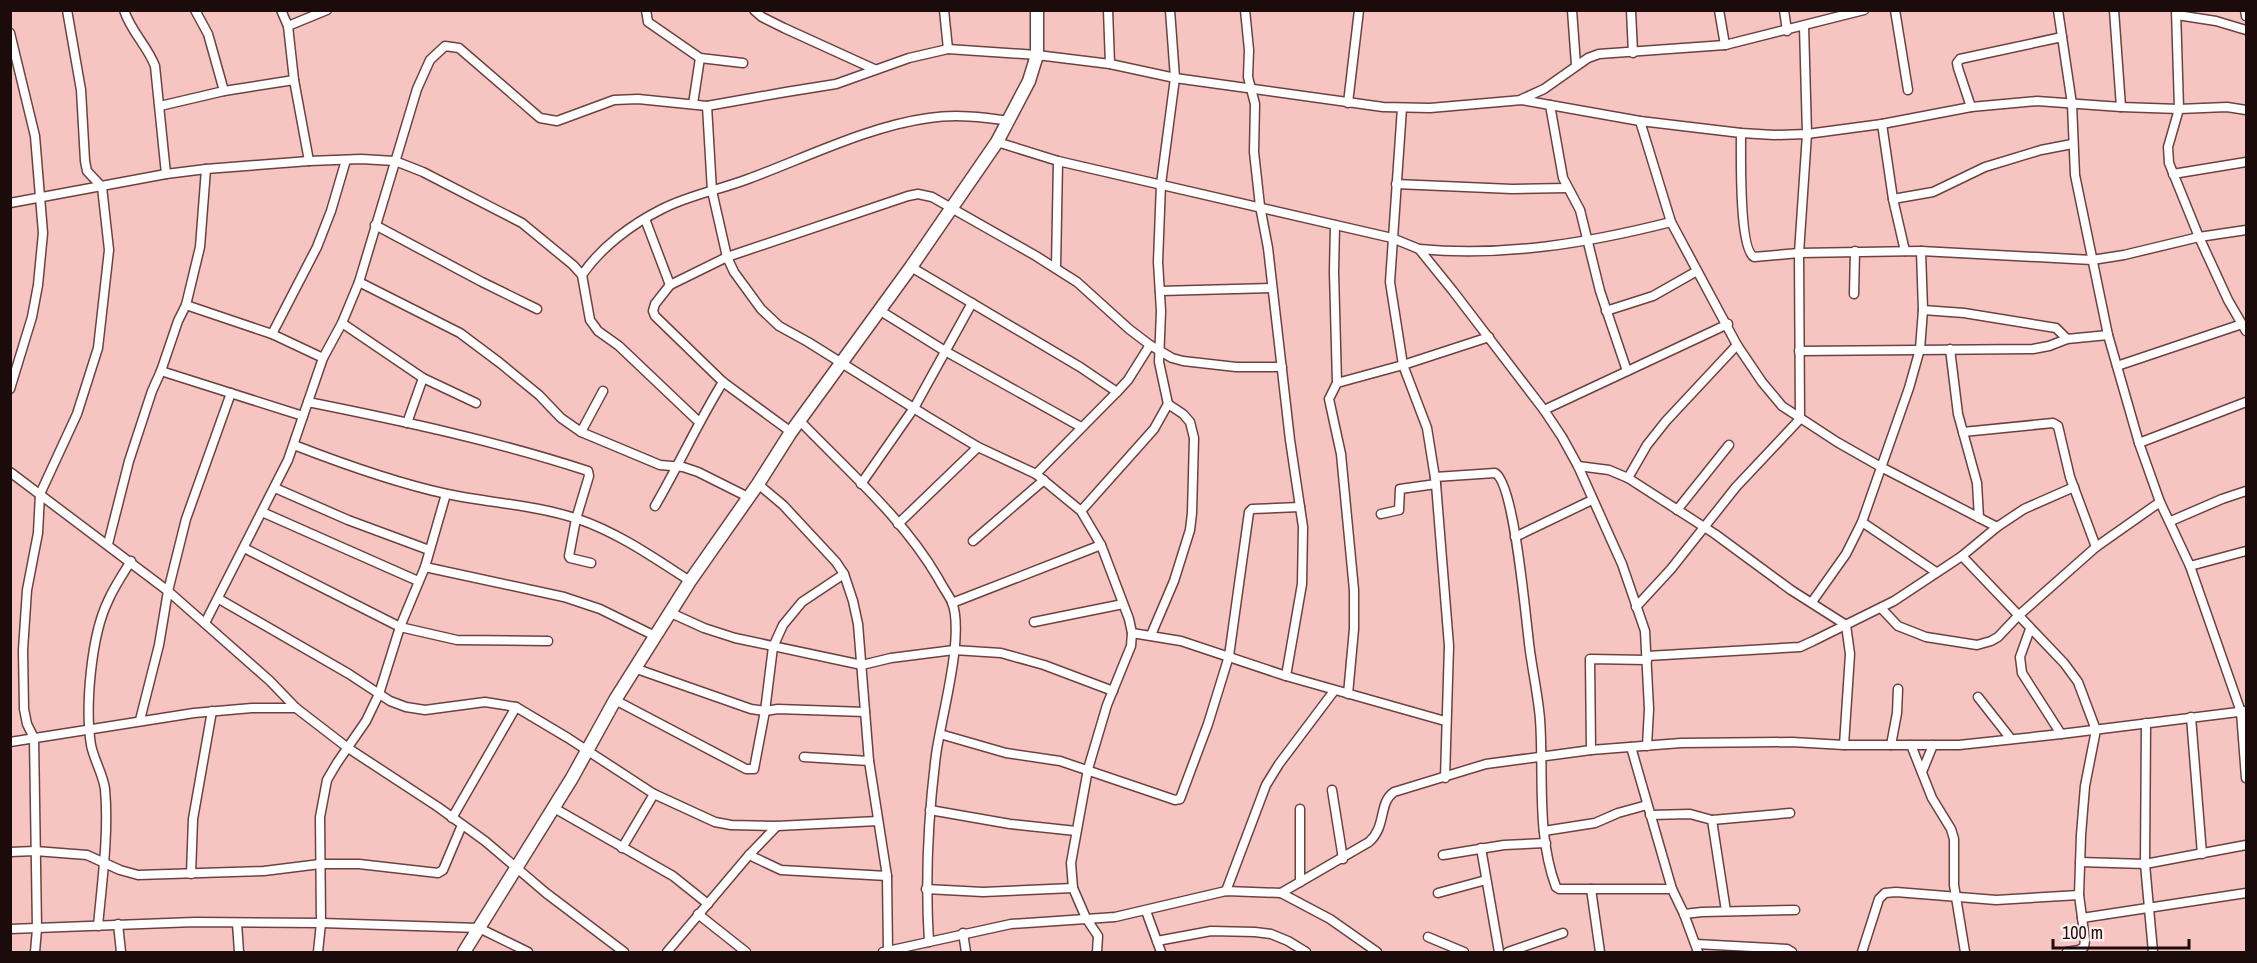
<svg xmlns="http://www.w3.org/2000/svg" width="2257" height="963" viewBox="0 0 2257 963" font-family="'Archivo Narrow',sans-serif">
<rect width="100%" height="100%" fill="#f7c5c1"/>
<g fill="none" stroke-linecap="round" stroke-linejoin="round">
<defs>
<g id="street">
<path d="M124,10C131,32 147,45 155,66L166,174"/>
<path d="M195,10L208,34L224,91"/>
<path d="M281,10L288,26L294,80L309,161"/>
<path d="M646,10L648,22L700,58L693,104"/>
<path d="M754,10L762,17L784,28L874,69"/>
<path d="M944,10L948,49"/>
<path d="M1108,10L1110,64"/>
<path d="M1245,10L1249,50L1248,77L1255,104L1254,152L1260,206L1268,248L1290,440L1303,527L1302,584L1286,676"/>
<path d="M1572,10L1576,65"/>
<path d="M1631,10L1633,53"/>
<path d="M1719,10L1725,45"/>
<path d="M1784,10L1787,31"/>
<path d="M1895,10L1908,90"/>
<path d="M2058,10L2072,104L2075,175L2108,335L2139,443L2160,502L2190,566L2241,712L2246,778"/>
<path d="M2114,10L2121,107"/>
<path d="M2176,10L2179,109L2168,147L2169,163L2199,237L2228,300L2246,331"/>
<path d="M2245,10L2246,16"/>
<path d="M2177,15L2216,21L2246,30"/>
<path d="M288,26L327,10"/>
<path d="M10,33L35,136L43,233L38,285L32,317L10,389"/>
<path d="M700,58L743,63"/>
<path d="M1522,99L1544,89L1588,58L1599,54L1725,45L1864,10"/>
<path d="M1348,103L1359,10"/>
<path d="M1550,105L1563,178L1580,210L1600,291L1627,371"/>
<path d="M160,106L224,91L294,80"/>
<path d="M707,106L712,191L727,257L734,272L761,309L779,326L808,342L928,417L978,447L1036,474L1081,511L1101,545L1129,619L1132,633L1131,646L1107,705L1088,769L1071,863L1073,888L1086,918L1098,936L1097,952"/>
<path d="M1971,107L1958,68L1957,63L1960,59L2062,37"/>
<path d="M1402,108L1390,282L1403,365L1427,428L1436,484L1449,646L1445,778"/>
<path d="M1640,121L1671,222L1737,345L1762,382L1782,406L1837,442L1881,467L1997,527"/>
<path d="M1882,124L1893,199L1905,251"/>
<path d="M1741,133C1741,153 1739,249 1754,257L1799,253L1921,251L2092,260L2124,255L2199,237L2246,230"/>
<path d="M997,142L1058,161L1392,238L1419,249L1453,291L1544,410L1562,437L1578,466L1622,564L1645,631L1649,709L1647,746"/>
<path d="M2173,174L2246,162"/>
<path d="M1396,184L1512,189L1567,188"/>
<path d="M1893,199L1933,192L1985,167L2041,150L2072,144"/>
<path d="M10,203L166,174L206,169L309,161L361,159L395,161L423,172L522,223L573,265L582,275L590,320L598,331L619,346L699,422"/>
<path d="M645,219L670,285"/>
<path d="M375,225L482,282L537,309"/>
<path d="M1335,225L1334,272L1337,383L1329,399L1341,454L1354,590V629L1348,694"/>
<path d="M1419,249C1505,257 1588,243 1671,222"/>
<path d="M911,267L1080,367L1117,392"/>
<path d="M1056,268L1058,161"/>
<path d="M582,275C601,247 632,224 662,209C689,195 719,190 748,179C805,158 869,126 929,118C956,114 982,117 1010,121"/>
<path d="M359,282L460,333L500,363L539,395L561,418L581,432L660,465L683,467L698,472L748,497"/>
<path d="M1160,291L1272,288"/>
<path d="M1854,294L1855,251"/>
<path d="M186,305L272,334L323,358"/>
<path d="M879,310L945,351L1081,427"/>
<path d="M1923,310L1964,313L2056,328L2067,339"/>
<path d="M1606,311L1653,296L1697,271"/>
<path d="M342,323L423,378L476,403"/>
<path d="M272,334L317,247L331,211L346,160"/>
<path d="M1950,349L1958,414L1977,483L1979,518"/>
<path d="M1799,351L2033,349L2049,346L2067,339L2108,335"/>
<path d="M2117,366L2242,324"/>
<path d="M161,371L303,416"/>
<path d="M1337,383L1403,365L1489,337"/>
<path d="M308,402C403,421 496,441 588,471L589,476L576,519L569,556L570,558L591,563"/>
<path d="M1544,410L1728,324"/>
<path d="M800,421C848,471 903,518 938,578C942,586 948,594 952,602C965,636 941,717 936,755C928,818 925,879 929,942"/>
<path d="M407,423L423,378"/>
<path d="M581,432L603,391"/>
<path d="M791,432L723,382L655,316L653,311L655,304L670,285L727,257L908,196L918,194L932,197L1036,256L1077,282L1129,329L1150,345L1172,358L1183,361L1236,367H1282"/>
<path d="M1963,432L2053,423L2058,426L2070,477L2096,547"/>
<path d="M2139,443L2246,402"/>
<path d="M294,445C343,464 396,483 447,494C490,503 536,505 578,519C619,533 654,558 690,581"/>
<path d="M1578,466L1609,470L1628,478L1715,534L1791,590L1846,625L1850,654L1844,745"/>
<path d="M10,472L168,591L270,681L296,708L348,748L438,807L485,841L546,893L624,952"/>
<path d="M1036,474L1117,392L1128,380L1150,345"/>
<path d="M1435,477L1495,473C1515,483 1526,624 1530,651C1533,673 1538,696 1540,719C1544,774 1536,834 1556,887L1559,889H1672"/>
<path d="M1628,478L1647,445L1666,421L1737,345"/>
<path d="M758,484L783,505L836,562L844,574L853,601L858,624L869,761L887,876L888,952"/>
<path d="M861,484L914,408L972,303"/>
<path d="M275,488L348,520L429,550"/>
<path d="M655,506C679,465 698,422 723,382"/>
<path d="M1677,510L1729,445"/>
<path d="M1081,511L1154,429L1168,404L1159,362L1161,311L1158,262L1161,184L1175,78L1170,10"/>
<path d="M262,512L418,581"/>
<path d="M1381,514L1399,510L1400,489L1436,484"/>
<path d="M2171,521L2222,499L2246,491"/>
<path d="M1862,522L1936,572"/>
<path d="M898,524L978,447"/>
<path d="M1515,537L1592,500"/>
<path d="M973,541L1044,480"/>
<path d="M108,544L129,461L152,391L161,371L178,321L186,305L200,247L206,169"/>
<path d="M244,548L400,627L457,640L548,641"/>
<path d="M1962,556L2064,663L2078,682L2096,730L2085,786L2081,835L2079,895L2085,940L2084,947L2079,950L2067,952"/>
<path d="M2190,566L2246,551"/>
<path d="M425,567L564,597L600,609L655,636"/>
<path d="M219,599L349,674L390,701L406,707L425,710L485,702L516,707L568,738L654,794L715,822L731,825L777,826L878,821"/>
<path d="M1812,602L1846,554L1862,522L1909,388L1920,349L1923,310L1921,251"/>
<path d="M952,603L1101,545"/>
<path d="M1636,607L1671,569L1736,487L1800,419L1799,253L1807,134L1804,26"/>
<path d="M1881,608L1898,626L1926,637L1977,645L1991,641L1998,637L2018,616L2096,547L2160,502"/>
<path d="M671,613L704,628L735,638L862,665L891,658L954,650L1001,653L1044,665L1113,691"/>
<path d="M1034,622L1123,604"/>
<path d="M205,623L288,460L323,358L342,323L359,282L417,89L430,60L445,46L459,48L540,118L557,121L614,100L638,99L707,106L786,92L836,84L909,58L948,49L1037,55L1110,64L1175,78L1383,107L1430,108L1522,100L1640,121L1741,133L1774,135L1807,134L1882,124L1971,107L2037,101L2121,107L2179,109L2227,107L2246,110"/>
<path d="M2030,629L2020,657L2022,673L2061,734"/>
<path d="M1132,633L1181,641L1286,676L1445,721"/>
<path d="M1151,635L1174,581L1190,530L1192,513L1194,438L1190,422L1183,414L1168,404"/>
<path d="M1647,656L1800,647L1813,641L1894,601L1962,556L1997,527L2024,509L2074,487"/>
<path d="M634,668L751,709L765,711L778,709L865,712"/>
<path d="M1978,697L2011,739"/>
<path d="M615,700L746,769H754L765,711L773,647L783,625L802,602L844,574"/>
<path d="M2191,717L2202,854"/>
<path d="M140,720L159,645L168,591L186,519L231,393"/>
<path d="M2146,723L2145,864L2153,952"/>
<path d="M940,734L1006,753L1060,761L1175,800L1180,799L1208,724L1229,656L1249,512L1252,509L1300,507"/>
<path d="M10,742L194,713L252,708H296"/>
<path d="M1891,745L1897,713L1898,689"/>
<path d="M1911,745L1932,798L1951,829L1954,839V885L1965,952"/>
<path d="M1631,747L1672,889L1684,914L1698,952"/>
<path d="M1591,750L1590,659L1647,660"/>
<path d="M804,757L869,761"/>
<path d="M1922,772L1933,745"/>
<path d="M1332,790L1343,859"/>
<path d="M554,808L673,876L708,904"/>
<path d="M1300,809V882"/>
<path d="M930,810L1010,824L1076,831"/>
<path d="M1650,815L1690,814L1712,820L1726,911"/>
<path d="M452,818L516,707"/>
<path d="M1712,820L1790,813"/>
<path d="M1544,831L1595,823L1618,813L1647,805"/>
<path d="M622,848L654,794"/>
<path d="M1481,848L1499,952"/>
<path d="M10,852L35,851L87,855L120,870L138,875L264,871L320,864H359L438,873L443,870L462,825"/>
<path d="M749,855L781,870L887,876"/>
<path d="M1443,855L1504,845L1546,843"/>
<path d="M2080,862L2145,864L2246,845"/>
<path d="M191,874L193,819L212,711"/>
<path d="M926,889L983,892L1073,888"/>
<path d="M1591,889L1600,952"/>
<path d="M1226,891L1266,785L1279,764L1334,691"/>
<path d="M1281,893L1369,842C1387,826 1378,803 1394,792L1486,764L1591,750L1681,743L1792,742L1844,745H1959L2061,734L2246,711"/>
<path d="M1438,893L1486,880"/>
<path d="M1146,911L1161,952"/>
<path d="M698,914L746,952"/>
<path d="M1684,914L1702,912L1795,910"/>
<path d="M2082,918L2246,893"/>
<path d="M237,923L239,952"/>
<path d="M118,924L121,952"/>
<path d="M98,926C102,881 109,834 105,789C103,774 94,760 91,745C85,707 91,636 108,601C114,587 123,574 131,561"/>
<path d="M10,929L195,922L321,923L479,928L528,952"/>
<path d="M963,933L966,952"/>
<path d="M1428,937L1464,952"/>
<path d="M1157,941L1211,931L1255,932L1271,934L1288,941L1306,952"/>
<path d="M1696,944L1787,949L1792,952"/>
<path d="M35,952L37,929L34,738L27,724L24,709L23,650L27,590L38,533L40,494L77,414L98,348L109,250L102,187L87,171L85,161L81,90L67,10"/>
<path d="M318,952L321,923L320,817L327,780L337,763L366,721L379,694L400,627L425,567L446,494"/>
<path d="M667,952L749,855L777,826"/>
<path d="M883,952L1011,924L1115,917L1226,891L1281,893L1330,919L1377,952"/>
<path d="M1508,952L1563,933"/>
<path d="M1862,952L1879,899L1885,893L1896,892L1996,900L2079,895"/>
</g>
<path id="secondary" d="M464,952L572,778L615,700L690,581L758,484L791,432L911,267L997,142L1029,81L1037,55V10"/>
</defs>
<!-- street casing -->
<use href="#street" stroke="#6c4240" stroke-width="11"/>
<!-- secondary casing -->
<use href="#secondary" stroke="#6c4240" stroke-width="15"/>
<!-- street -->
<use href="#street" stroke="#fff" stroke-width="8"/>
<!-- secondary -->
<use href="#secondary" stroke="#fff" stroke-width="12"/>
</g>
<!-- border -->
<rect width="2257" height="963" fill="none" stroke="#1c0b0b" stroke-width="24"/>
<!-- scale -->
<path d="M2053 939v9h136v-9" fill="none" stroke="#1c0b0b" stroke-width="3"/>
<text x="2062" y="939" font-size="18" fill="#1c0b0b" stroke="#fcf1f0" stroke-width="4.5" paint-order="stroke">100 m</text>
</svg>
